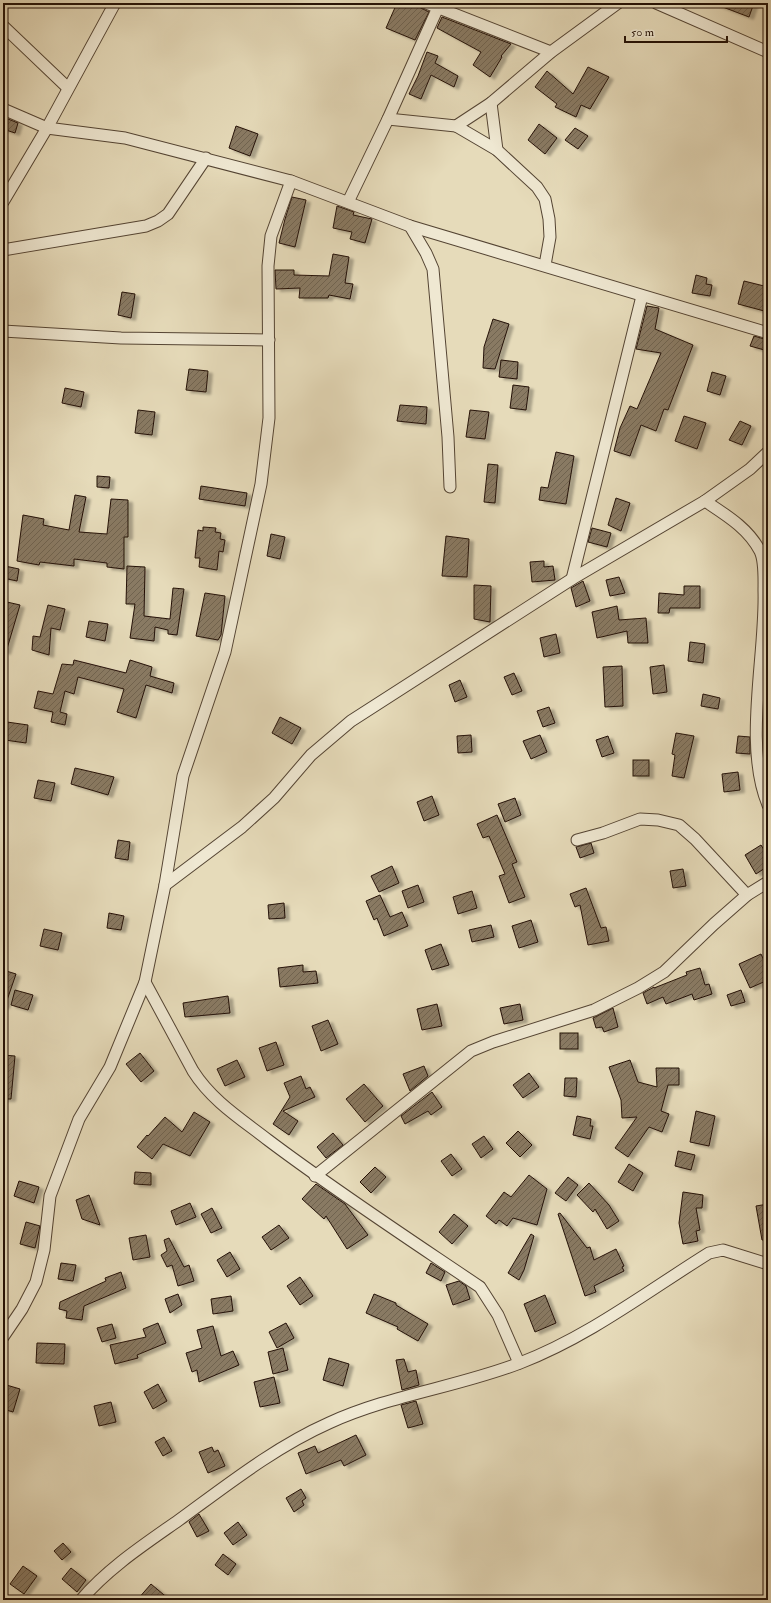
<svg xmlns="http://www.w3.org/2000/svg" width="771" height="1603" viewBox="0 0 771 1603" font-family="'IM FELL Double Pica',serif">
<defs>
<pattern id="building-hatch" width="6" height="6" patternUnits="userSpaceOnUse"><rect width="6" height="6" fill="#897a64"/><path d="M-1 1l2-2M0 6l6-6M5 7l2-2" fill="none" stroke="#706350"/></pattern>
<filter id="shadow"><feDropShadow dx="4.5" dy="2.5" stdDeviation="1" flood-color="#0004"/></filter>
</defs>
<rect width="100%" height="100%" fill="#e6dbba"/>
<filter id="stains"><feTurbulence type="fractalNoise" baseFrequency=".005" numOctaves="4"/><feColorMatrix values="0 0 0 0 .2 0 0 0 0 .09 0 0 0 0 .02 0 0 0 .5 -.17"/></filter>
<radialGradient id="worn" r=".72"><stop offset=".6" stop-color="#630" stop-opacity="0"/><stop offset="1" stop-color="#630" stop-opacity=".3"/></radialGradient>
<!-- building -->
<g fill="url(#building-hatch)" stroke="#241106" filter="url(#shadow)">
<path d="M397,3H411L429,12L415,40L386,28Z"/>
<path d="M715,3H754L749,17L715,4Z"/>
<path d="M442,17L511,44L501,56L502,57L490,77L473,65L481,52L437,28Z"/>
<path d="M427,52L438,56L435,63L458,76L454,87L431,75L421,99L409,94L418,76Z"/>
<path d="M588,67L609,77L590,109L581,105L576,117L555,107L557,104L535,87L547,71L573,94Z"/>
<path d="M3,117L18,123L15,133L3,129Z"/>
<path d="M539,124L557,138L545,154L528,140Z"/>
<path d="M236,126L258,134L250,156L229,148Z"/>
<path d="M575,128L588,136L578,149L565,140Z"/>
<path d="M292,197L306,200L295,247L279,243L285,219Z"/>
<path d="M337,206L354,212L353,215L372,219L365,243L350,239L352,232L333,228Z"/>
<path d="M333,254L349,257L345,283L353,284L350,299L329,295L328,298H299L300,288L276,289L275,270H294V275L329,276Z"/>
<path d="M696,275L707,278L706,284L712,285L710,296L692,293Z"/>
<path d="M744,281L768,287V312L738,304Z"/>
<path d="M122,292L135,294L131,318L118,315Z"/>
<path d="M647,306L659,308L655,329L693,345L668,410L664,409L656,431L641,425L630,456L614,451L620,428L630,406L637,409L661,353L636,349Z"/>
<path d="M493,319L509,324L495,369L483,368L484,347Z"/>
<path d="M754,336L768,340V351L750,346Z"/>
<path d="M501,360L518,362L517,379L499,377Z"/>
<path d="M189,369L208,371L206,392L186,390Z"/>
<path d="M712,372L726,376L720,395L707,391Z"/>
<path d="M513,385L529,387L526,410L510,408Z"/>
<path d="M65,388L84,392L81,407L62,403Z"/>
<path d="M400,405L427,407L426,424L397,421Z"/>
<path d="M138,410L155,412L152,435L135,433Z"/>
<path d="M470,410L489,412L485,439L466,437Z"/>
<path d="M684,416L706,423L697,449L675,441Z"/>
<path d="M740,421L751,426L742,445L729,440Z"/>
<path d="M556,452L574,456L566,504L539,500L541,487L548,488Z"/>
<path d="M488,464L498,465L495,503L484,502Z"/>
<path d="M97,476L110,477L109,488L97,487Z"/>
<path d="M201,486L247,493L245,506L199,499Z"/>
<path d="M75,495L86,497L79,532L107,534L111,499L128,500V537H124V569L107,567V563L74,559V566L40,562L39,565L17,561L23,515L44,519L43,525L69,530Z"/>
<path d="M616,498L630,503L621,531L608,525Z"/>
<path d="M203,527L216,528L215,532L221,533L220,539L225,540L223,552L219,551L217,570L199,567L200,558H195L198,530L203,531Z"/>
<path d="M592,528L611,533L607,547L588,542Z"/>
<path d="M271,534L285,537L280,559L267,556Z"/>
<path d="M446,536L469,539L467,577L442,576Z"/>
<path d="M544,561V567L553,566L555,580L532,582L530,562Z"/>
<path d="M5,566L19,569L17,581L3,578Z"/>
<path d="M127,566L145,567L144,616L170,619L173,588L184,589L177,635L168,634V630L155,627L154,641L130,638L135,604H126Z"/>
<path d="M619,577L625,593L610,596L606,580Z"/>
<path d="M583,581L590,601L576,607L571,588Z"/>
<path d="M474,585L491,586L490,622L474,619Z"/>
<path d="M684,586H700V608H670L669,613H658L659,593L684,595Z"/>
<path d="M205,593L225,596L221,635L218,640L196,636Z"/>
<path d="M7,602L20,605L6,652L3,651V620Z"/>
<path d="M48,605L65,609L60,630L51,628L49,655L32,650L33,636L40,637Z"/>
<path d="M617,606L619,620L646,618L648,643H628L627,631L597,638L592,612Z"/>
<path d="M89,621L108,624L105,641L86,637Z"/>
<path d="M556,634L560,653L544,657L540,638Z"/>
<path d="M690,642L705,644L703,663L688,661Z"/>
<path d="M74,660L126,673L130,660L152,667L150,676L174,683L172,693L146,685L136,718L117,712L124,689L78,677L74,694L65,691L60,712L67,714L65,725L51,722L53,712L34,708L38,691L53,694L62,664L73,665Z"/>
<path d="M664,665L667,692L653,694L650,667Z"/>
<path d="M622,666L623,706L605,707L603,667Z"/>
<path d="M514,673L522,691L512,695L504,677Z"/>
<path d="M460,680L467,697L455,702L449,685Z"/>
<path d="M703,694L720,698L718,709L701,706Z"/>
<path d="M549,707L555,723L543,727L537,711Z"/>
<path d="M280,717L301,728L292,744L272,733Z"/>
<path d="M7,722L28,725L26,743L5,740Z"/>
<path d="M676,733L694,736L684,778L672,776L675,755L672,754Z"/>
<path d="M471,735L472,752L458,753L457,736Z"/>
<path d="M540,735L547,752L531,759L523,741Z"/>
<path d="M608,736L614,753L602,757L596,740Z"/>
<path d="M738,736L750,737V754L736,753Z"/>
<rect x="633" y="760" width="16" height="16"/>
<path d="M75,768L114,777L108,795L71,784Z"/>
<path d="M738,772L740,790L724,792L722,774Z"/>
<path d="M38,780L55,783L51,801L34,798Z"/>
<path d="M432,796L439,815L424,821L417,802Z"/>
<path d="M515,798L521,815L505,822L498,804Z"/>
<path d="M497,815L517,862L512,864L525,897L509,903L499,876L505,874L489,836L483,838L477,824Z"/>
<path d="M118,840L130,842L128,860L115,858Z"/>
<path d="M591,843L594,853L580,858L576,847Z"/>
<path d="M761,845L768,856V866L756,874L745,855Z"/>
<path d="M392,866L399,883L379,892L371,876Z"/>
<path d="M683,869L686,886L673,888L670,871Z"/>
<path d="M418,885L424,902L408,908L402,891Z"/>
<path d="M586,888L601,928L606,927L609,941L588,945L580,905L575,907L570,894Z"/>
<path d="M472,891L477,908L458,914L453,897Z"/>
<path d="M380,895L390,917L402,912L408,926L384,936L377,918L374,920L366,901Z"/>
<path d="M284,903L285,918L269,919L268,905Z"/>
<path d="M109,913L124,916L121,930L107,928Z"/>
<path d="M531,920L538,942L519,948L512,926Z"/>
<path d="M491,925L494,937L472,942L469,930Z"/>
<path d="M44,929L62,933L58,950L40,946Z"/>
<path d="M441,944L449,965L432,970L425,950Z"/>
<path d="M761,954L768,969V980L750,988L739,964Z"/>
<path d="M303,965V972L316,971L318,983L280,987L278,968Z"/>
<path d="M700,968L705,985L709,984L712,994L694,1000L692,994L666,1004L663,997L647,1004L643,993L654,987V988L687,975L686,972Z"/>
<path d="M3,970L16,974L5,1006H3Z"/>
<path d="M15,990L33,995L28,1010L11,1005Z"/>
<path d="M741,990L745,1002L731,1006L727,995Z"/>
<path d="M228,996L230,1013L185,1017L183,1003Z"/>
<path d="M437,1004L442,1026L422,1030L417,1009Z"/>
<path d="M520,1004L523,1020L504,1024L500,1008Z"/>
<path d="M613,1008L618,1027L604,1032L602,1027L596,1028L593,1018Z"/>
<path d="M328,1020L338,1044L321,1051L312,1026Z"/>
<rect x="560" y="1033" width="18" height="16"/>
<path d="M276,1042L284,1065L267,1071L259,1048Z"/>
<path d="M140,1053L154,1071L141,1082L126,1064Z"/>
<path d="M3,1055L15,1056L11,1099H3Z"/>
<path d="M237,1060L245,1077L225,1086L217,1069Z"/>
<path d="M630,1060L638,1082L657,1087L656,1068H679V1085H668L661,1111L669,1114L662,1132L649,1127L628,1157L615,1148L637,1117L622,1118L621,1100L609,1067Z"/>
<path d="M424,1066L428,1076L410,1091L403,1074Z"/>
<path d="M529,1073L539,1087L523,1098L513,1085Z"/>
<path d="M301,1076L306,1089L310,1087L315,1097L283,1111L298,1121L289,1135L273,1124L290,1097L284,1083Z"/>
<path d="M565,1078H577L576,1097L564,1096Z"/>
<path d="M364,1084L383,1106L365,1122L346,1099Z"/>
<path d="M432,1092L442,1107L431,1115L428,1111L405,1124L401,1116Z"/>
<path d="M696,1111L715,1116L709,1146L690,1142Z"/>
<path d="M194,1112L210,1122L190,1156L163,1144L152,1159L137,1147L147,1135L148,1136L165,1117L182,1132Z"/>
<path d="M577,1116L591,1119L590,1126H593L590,1139L573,1135Z"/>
<path d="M518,1131L532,1145L520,1157L506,1143Z"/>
<path d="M333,1133L343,1145L326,1158L317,1147Z"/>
<path d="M484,1136L493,1149L481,1158L472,1144Z"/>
<path d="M678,1151L695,1155L691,1170L675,1166Z"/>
<path d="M451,1154L462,1169L452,1176L441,1161Z"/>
<path d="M629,1164L643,1173L633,1191L618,1182Z"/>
<path d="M375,1167L386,1177L371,1193L360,1182Z"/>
<path d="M135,1172L151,1173V1185L134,1184Z"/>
<path d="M529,1175L547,1189L537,1225L513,1218L507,1226L499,1220L496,1224L486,1216L504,1192L511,1197Z"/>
<path d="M568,1177L578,1185L566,1201L555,1193Z"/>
<path d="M19,1181L39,1187L34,1203L14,1196Z"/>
<path d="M589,1183L609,1205L619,1221L607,1229L595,1209L593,1212L577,1195Z"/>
<path d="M316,1184L345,1204L368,1235L347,1249L326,1216L324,1219L302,1199Z"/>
<path d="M683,1192L703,1195L702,1208H696L700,1230L696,1231L698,1241L683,1244L679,1223Z"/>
<path d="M89,1195L100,1225L82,1219L76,1200Z"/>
<path d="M190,1203L196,1217L176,1225L171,1211Z"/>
<path d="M768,1204V1240H762L756,1206Z"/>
<path d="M212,1208L222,1228L211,1233L201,1214Z"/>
<path d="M560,1213L587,1248L590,1247L594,1260L616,1249L624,1266L622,1267L624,1271L594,1286L596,1292L585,1296L558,1214Z"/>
<path d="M454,1214L468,1226L452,1244L439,1232Z"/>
<path d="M26,1222L40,1226L35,1248L20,1244Z"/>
<path d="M279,1225L289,1238L271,1250L262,1237Z"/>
<path d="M531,1234L534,1236L524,1270L519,1280L508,1273Z"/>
<path d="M146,1235L150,1257L133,1260L129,1238Z"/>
<path d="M169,1238L184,1267L189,1265L194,1281L178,1286L172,1265L167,1267L161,1255L167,1251L164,1240Z"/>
<path d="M230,1252L240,1269L227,1277L217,1260Z"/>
<path d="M61,1263L76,1265L73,1281L58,1279Z"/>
<path d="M431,1263L445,1272L441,1281L426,1273Z"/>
<path d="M121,1272L126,1288L84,1306L82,1320L66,1318L67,1311L59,1309L60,1302L106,1281L105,1278Z"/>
<path d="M300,1277L313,1296L300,1305L287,1286Z"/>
<path d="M459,1281L466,1286L470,1299L453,1305L446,1285Z"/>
<path d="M178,1294L182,1305L170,1313L165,1299Z"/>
<path d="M374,1294L396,1303V1305L428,1324L418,1341L397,1329L398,1327L366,1313Z"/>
<path d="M545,1295L556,1323L535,1332L524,1304Z"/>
<path d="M231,1296L233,1311L213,1314L211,1299Z"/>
<path d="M158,1323L166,1343L137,1355L138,1358L115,1364L110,1345L146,1337L143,1329Z"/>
<path d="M286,1323L294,1338L277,1348L269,1332Z"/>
<path d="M112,1324L116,1338L102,1342L97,1328Z"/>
<path d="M213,1326L221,1356L233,1351L239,1365L199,1382L197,1370L192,1372L186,1353L202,1348L197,1330Z"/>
<path d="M37,1343L65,1344L64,1364L36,1363Z"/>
<path d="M283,1348L288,1370L273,1374L268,1352Z"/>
<path d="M329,1358L349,1364L343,1386L323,1380Z"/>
<path d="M404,1359L408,1372L416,1370L419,1385L402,1390L396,1360Z"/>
<path d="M274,1377L280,1403L260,1407L254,1382Z"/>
<path d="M3,1384L20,1389L13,1412L3,1409Z"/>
<path d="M158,1384L167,1401L153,1409L144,1392Z"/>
<path d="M416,1401L423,1424L408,1428L401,1405Z"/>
<path d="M111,1402L116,1422L99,1426L94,1406Z"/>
<path d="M356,1435L366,1455L344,1466L341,1460L306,1474L298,1453L315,1446L318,1453Z"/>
<path d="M164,1437L172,1451L163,1456L155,1442Z"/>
<path d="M212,1447L214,1452L218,1450L225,1466L208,1473L199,1452Z"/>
<path d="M301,1489L306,1498L302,1501L304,1505L294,1512L286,1498Z"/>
<path d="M199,1514L209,1531L197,1537L189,1522Z"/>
<path d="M238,1522L247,1535L233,1545L224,1533Z"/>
<path d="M63,1543L71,1552L62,1560L54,1551Z"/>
<path d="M223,1554L236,1564L228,1575L215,1565Z"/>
<path d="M23,1566L37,1576L24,1594L10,1584Z"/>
<path d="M71,1568L86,1580L77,1592L62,1579Z"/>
<path d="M151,1584L170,1600H137Z"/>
</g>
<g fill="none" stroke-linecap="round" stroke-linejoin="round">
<defs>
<g id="minor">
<path d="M426,3L551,52"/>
<path d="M656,3L768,52"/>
<path d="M3,26L68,88"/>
<path d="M491,103L497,150"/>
<path d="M3,109L47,128L125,138L291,181L410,226L768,333"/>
<path d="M388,119L456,126L491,103L551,52L618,3"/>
<path d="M456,126L497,150L537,187L545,199L549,219L550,237L545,265"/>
<path d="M3,202L47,128L115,3"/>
<path d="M348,202L388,119L440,3"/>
<path d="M410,226L426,253L433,269L448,437L450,487"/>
<path d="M3,250L146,226L158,221L168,214L206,158"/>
<path d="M3,331L121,338L269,340"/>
<path d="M705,501C726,515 748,528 760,551C765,561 764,579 764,591C766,655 743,745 768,805"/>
<path d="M572,579L642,296"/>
<path d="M577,840L603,833L640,819L658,820L679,825L695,839L747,895"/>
<path d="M165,885L242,827L274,798L311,755L351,721L572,579L705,501L750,469L768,452"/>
<path d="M145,982L193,1071C212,1101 241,1119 268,1140C337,1192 409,1239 480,1287L498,1315L519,1363"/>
<path d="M315,1176L471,1051L493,1042L594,1010L638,988L664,972L714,924L747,895L768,882"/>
<path d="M3,1337L22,1309L36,1282L44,1250L50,1196L79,1119L110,1067L145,982L165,885L183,776L225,652L261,484L269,418L268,266L271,236L291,181"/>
<path d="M81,1600C108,1568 145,1544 179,1520C227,1485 275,1447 329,1423C390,1395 458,1387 520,1363C588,1337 648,1291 709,1253L723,1250L768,1264"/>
</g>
</defs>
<!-- minor casing -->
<use href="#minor" stroke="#544433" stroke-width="13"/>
<!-- minor -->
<use href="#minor" stroke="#efe8d2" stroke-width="11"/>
</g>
<!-- margin -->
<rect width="771" height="1603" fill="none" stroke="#e6dbba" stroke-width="16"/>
<rect x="4" y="4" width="763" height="1595" fill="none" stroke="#241106" stroke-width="2"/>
<rect x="8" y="8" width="755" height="1587" fill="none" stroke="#241106"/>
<!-- scale -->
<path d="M625 36v6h102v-6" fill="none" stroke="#241106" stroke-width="2"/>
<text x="631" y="36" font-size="12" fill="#241106" stroke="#efe8d2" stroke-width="3" paint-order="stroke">50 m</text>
<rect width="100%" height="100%" filter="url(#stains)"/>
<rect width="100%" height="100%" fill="url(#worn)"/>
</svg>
